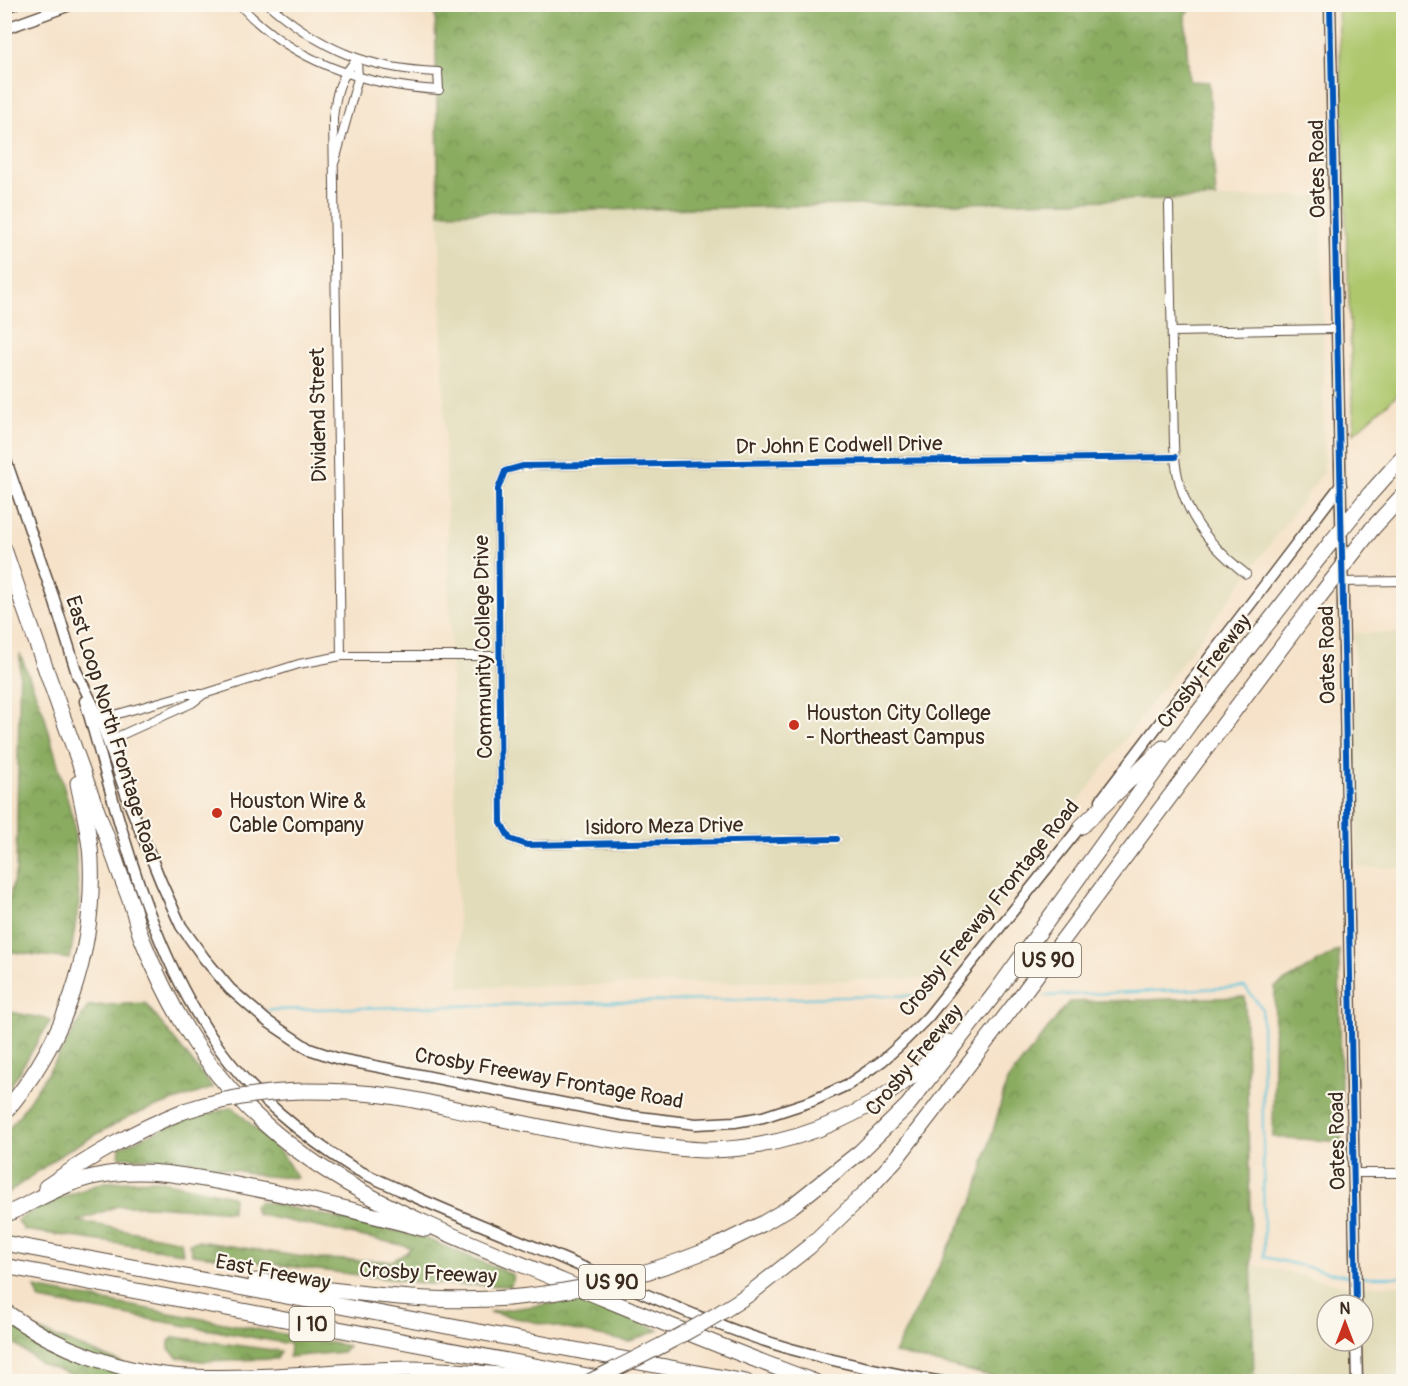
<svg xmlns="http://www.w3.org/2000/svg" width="1408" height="1386" viewBox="0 0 1408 1386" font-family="Pangolin,sans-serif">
<defs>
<pattern id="forest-crowns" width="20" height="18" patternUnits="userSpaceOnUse" patternTransform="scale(1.5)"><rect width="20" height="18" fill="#8aac60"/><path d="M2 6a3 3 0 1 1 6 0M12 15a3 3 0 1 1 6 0" fill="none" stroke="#728c4f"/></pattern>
</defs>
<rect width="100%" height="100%" fill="#fbf7ec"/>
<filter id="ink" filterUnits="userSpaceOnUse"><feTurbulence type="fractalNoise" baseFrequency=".0167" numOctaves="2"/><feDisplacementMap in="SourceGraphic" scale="12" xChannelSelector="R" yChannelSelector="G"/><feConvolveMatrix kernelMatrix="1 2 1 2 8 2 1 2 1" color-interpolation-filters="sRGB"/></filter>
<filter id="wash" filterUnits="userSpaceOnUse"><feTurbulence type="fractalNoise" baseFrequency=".008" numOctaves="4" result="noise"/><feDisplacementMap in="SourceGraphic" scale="24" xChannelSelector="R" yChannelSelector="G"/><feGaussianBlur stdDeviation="1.35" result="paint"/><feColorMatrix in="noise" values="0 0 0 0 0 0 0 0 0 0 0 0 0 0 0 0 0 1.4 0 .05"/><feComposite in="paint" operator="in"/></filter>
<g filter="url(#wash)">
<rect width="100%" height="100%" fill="#f6e2c9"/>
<!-- built -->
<g fill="#e2dcba" fill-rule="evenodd">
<path d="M1322,196L1324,472L947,978L460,988L439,213Z"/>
<path d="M1354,633H1403V868H1357Z"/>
<path d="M1251,1264L1347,1286L1403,1285V1381H1254ZM1327,1305H1363V1341H1327Z"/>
</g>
<!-- green -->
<path fill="#aec76d" stroke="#747846" stroke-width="1.5" d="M1338,5H1404L1403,390L1354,433Z"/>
<!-- forest -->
<g fill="url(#forest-crowns)" stroke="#626b3f" stroke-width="1.5">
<path d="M435,5H1197L1185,14L1189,81L1209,82L1216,198L439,213Z"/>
<path d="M20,654L44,714L74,823L79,902L70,959L5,951V916L16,870Z"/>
<path d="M1339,950L1342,1142L1273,1137L1275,987Z"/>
<path d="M1245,997L1254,1381H1011L894,1353L974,1199L1007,1081L1069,1002Z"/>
<path d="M145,1003L213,1088L130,1116L68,1150L5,1195V1134L20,1114L58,1057L88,1006Z"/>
<path d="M5,1011L51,1020L5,1095L4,1011Z"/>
<path d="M233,1107L283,1155L297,1178L264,1176L184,1160L119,1157L120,1147L185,1120Z"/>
<path d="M157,1180L233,1196L232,1212L154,1206H118L78,1221L181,1241L183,1253L24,1230L17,1220L50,1202L104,1182Z"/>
<path d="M260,1201L422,1237L513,1275L511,1286L429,1284L192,1254L189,1243L198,1241L317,1259L392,1261L406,1253L411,1247L256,1214L254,1206Z"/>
<path d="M35,1288L348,1346L342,1352L289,1357L290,1344L40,1300Z"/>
<path d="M587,1299L659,1330L628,1342L488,1312Z"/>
<path d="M5,1317L168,1381H90L42,1364L5,1337Z"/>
<path d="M174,1337L281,1351L277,1359L201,1361L177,1357L169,1349V1341Z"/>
</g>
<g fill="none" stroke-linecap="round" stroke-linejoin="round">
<!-- stream -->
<g stroke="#5dc3da" stroke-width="2">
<path d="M1044,996L1245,987L1262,1008L1264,1257L1351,1277"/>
<path d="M268,1010L932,995"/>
<path d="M1359,1277H1404"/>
</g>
</g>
</g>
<g filter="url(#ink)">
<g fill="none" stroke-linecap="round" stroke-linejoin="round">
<defs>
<g id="minor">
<path d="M239,4C290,61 365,86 439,90L438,72C367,69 322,50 268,4"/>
<path d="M335,161L358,78L357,60"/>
<path d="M1169,205L1174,444C1176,502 1201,539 1246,574"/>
<path d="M1172,332L1336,329"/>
<path d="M1342,582L1404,581"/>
<path d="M341,656L333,118C336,94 339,77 357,60"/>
<path d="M100,719L188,694H204L299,664L341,656H500"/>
<path d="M108,741L192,703L204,694"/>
<path d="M837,839L527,845L510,839L501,823L498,489L505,471L523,466L1175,457"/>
<path d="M1354,1173H1404"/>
</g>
<g id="tertiary">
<path d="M1330,4C1339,438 1350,871 1356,1305"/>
<path d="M1356,1341L1357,1382"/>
</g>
<g id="secondary">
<path d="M4,8L14,4"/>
<path d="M4,29L73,4"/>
<path d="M4,455L54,599L78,677"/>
<path d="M77,673L100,719L130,805L161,882L181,926L204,958L230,989L267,1021L309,1049L339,1059L623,1115L696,1124L735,1122L763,1117L812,1101L849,1084L882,1061L900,1045L928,1017L1084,822"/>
<path d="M85,701C120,819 146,946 219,1048C252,1094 304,1137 352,1167C367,1176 384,1182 400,1190C452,1214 506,1235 559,1257C635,1289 712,1326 791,1349C841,1363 892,1374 943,1382"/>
<path d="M1101,800L1341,485"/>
</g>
<g id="motorway">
<path d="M1369,495L1404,456"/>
<path d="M1372,529L1404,494"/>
<path d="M4,549C40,654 77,758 116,862C121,878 128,893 133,909C136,919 138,930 142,939C158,979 179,1020 203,1055C290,1179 431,1226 564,1282C647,1316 730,1351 815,1382"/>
<path d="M1082,826L1163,748"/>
<path d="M304,1091C333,1091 362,1092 390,1096C423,1100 456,1110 488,1116C545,1128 604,1141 662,1146C677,1148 693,1150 707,1150C800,1149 886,1108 949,1042"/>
<path d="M4,1113C65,1042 95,954 91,860C90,834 83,809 78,783"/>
<path d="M46,1187C92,1156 133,1131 184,1111"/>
<path d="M9,1213C38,1200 65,1182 97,1176C146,1166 194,1177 242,1186C304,1198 365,1213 425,1229"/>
<path d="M4,1243L746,1382"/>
<path d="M711,1249L762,1224L792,1206L860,1152L908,1105L996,992L1190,723L1332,541"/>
<path d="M4,1266L619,1382"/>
<path d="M256,1281C339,1290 424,1305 508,1298"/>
<path d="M752,1292L810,1246L863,1195L896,1159L1018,1000L1316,601"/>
<path d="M4,1311C57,1349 125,1375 190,1377C263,1380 336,1370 408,1369C461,1369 514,1377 567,1382"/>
</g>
</defs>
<!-- minor casing -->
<use href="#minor" stroke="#574638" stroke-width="10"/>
<!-- tertiary casing -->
<use href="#tertiary" stroke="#574638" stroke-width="13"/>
<!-- secondary casing -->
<use href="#secondary" stroke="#574638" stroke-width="13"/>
<!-- motorway casing -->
<use href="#motorway" stroke="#574638" stroke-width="17"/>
<!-- minor -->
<use href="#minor" stroke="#fff" stroke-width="8"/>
<!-- tertiary -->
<use href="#tertiary" stroke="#fff" stroke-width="10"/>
<!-- secondary -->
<use href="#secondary" stroke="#fff" stroke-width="10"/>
<!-- motorway -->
<use href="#motorway" stroke="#fff" stroke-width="15"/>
<defs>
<g id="motorway-bridge">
<path d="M1332,541L1369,495"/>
<path d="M1316,601L1372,529"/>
<path d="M184,1111C224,1098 262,1092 304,1091"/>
<path d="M508,1298C579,1292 645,1276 711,1249"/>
<path d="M589,1382C645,1354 700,1328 752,1292"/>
</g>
</defs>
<!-- motorway-bridge casing -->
<use href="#motorway-bridge" stroke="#574638" stroke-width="17" stroke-linecap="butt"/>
<!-- motorway-bridge -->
<use href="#motorway-bridge" stroke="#fff" stroke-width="15"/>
<defs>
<g id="cycleway">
<path d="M1330,4C1339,438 1350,871 1356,1305"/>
<path d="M837,839L527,845L510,839L501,823L498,489L505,471L523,466L1175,457"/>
</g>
</defs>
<!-- cycleway casing -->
<use href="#cycleway" stroke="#fbf7ec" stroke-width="10"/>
<!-- cycleway -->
<use href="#cycleway" stroke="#0057b8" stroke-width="6"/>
</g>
</g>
<!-- markers -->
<g fill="#c8321e" stroke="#fbf7ec" stroke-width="2">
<circle cx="794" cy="725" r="6"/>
<circle cx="217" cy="813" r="6"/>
</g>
<g text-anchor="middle" stroke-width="4.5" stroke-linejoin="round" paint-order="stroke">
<!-- shield labels -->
<g fill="#fbf7ec" stroke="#75685c" stroke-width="1.5">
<rect x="1015" y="943" width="66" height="34" rx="4.5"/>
<rect x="579" y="1265" width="66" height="34" rx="4.5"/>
<rect x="289.5" y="1307" width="45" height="34" rx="4.5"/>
</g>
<g font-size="20" font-weight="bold" fill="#3b2a1e">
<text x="1048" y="967">US 90</text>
<text x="612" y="1289">US 90</text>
<text x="312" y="1331">I 10</text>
</g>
<!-- street labels -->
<g font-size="21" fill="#3b2a1e" stroke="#fbf7ec">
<text transform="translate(1317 169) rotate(-91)" y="7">Oates Road</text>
<text transform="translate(318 415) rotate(-91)" y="7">Dividend Street</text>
<text transform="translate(839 445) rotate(-1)" y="7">Dr John E Codwell Drive</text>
<text transform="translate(483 647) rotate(-91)" y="7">Community College Drive</text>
<text transform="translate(1327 655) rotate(-91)" y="7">Oates Road</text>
<text transform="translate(1204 671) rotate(-52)" y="7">Crosby Freeway</text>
<text transform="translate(113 729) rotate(73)" y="7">East Loop North Frontage Road</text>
<text transform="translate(664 826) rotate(-1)" y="7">Isidoro Meza Drive</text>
<text transform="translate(989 908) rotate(-51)" y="7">Crosby Freeway Frontage Road</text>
<text transform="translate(914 1060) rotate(-50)" y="7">Crosby Freeway</text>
<text transform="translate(549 1078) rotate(10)" y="7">Crosby Freeway Frontage Road</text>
<text transform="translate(1337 1141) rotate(-91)" y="7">Oates Road</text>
<text transform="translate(273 1272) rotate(11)" y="7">East Freeway</text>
<text transform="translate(428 1273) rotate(3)" y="7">Crosby Freeway</text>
</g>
<!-- poi labels -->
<g font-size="21" fill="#3b2a1e" stroke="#fbf7ec" text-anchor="start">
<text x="806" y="720">Houston City College<tspan x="806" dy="24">- Northeast Campus</tspan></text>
<text x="229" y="808">Houston Wire &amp;<tspan x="229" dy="24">Cable Company</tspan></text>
</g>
</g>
<!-- margin -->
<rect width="1408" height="1386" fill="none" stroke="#fbf7ec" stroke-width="24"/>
<!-- north arrow -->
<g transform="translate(1345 1323)"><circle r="28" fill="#fbf7ec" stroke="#aea59a" stroke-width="1.5"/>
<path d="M0-4.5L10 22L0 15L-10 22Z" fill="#c8321e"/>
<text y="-9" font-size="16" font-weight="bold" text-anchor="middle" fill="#3b2a1e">N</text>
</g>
</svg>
